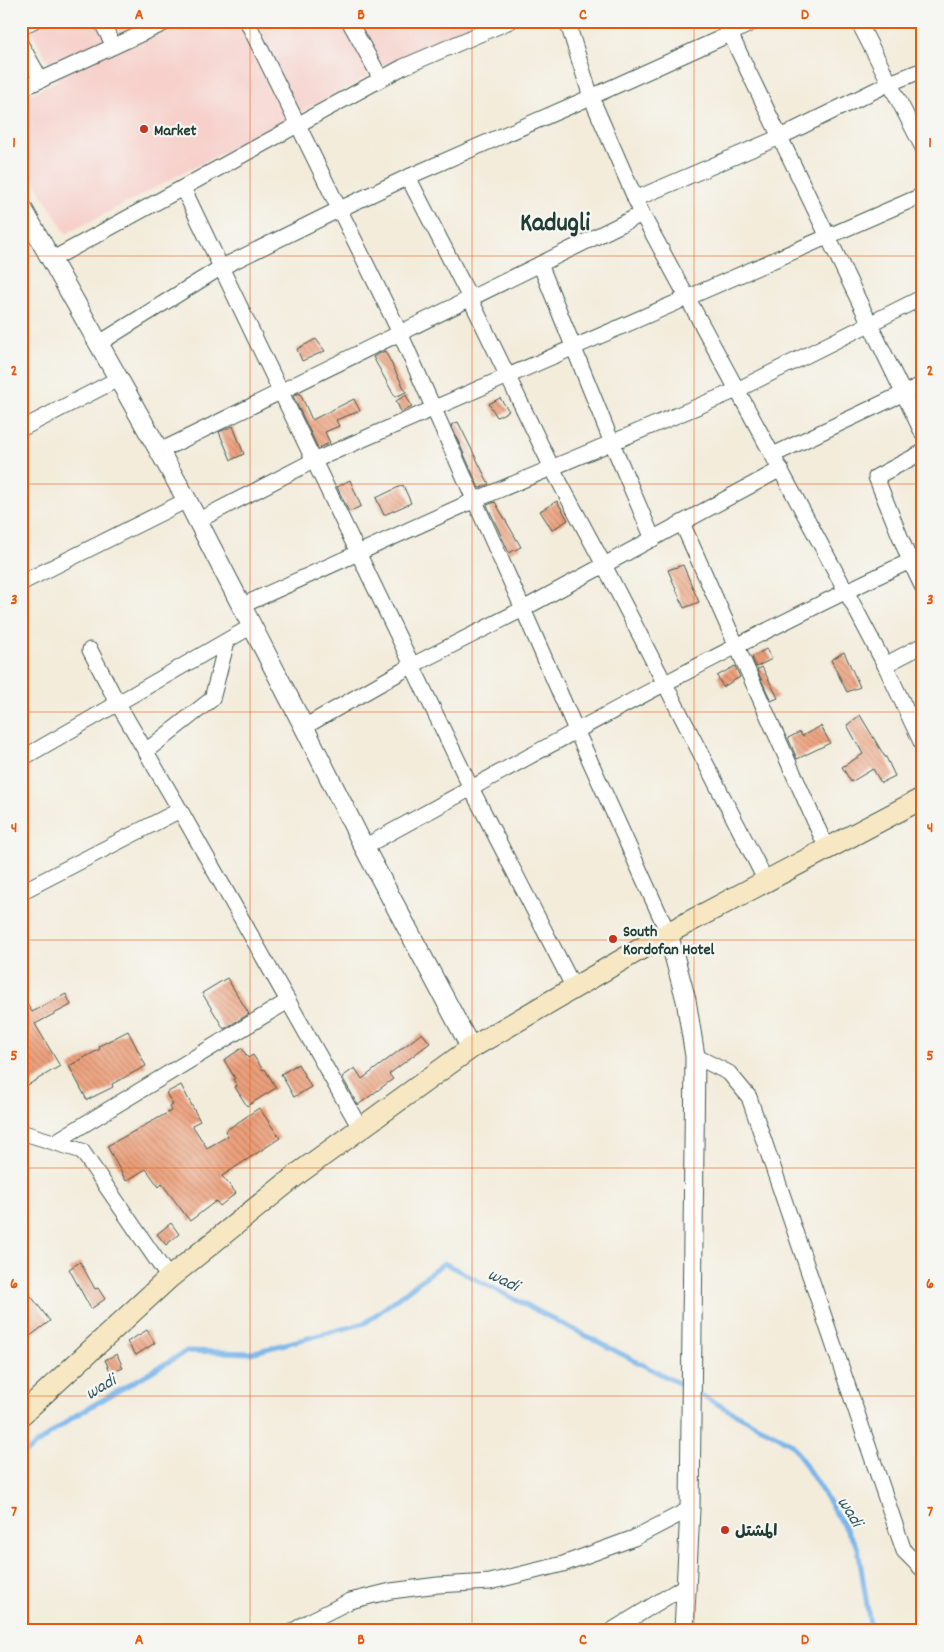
<svg xmlns="http://www.w3.org/2000/svg" width="944" height="1652" viewBox="0 0 944 1652" font-family="Dekko,'Playpen Sans Arabic',sans-serif">
<defs>
<pattern id="building-back-hatch" width="6" height="6" patternUnits="userSpaceOnUse" patternTransform="scale(1.25)"><rect width="6" height="6" fill="#eda07c"/><path d="M-1 5l2 2M0 0l6 6M5-1l2 2" fill="none" stroke="#bf8466"/></pattern>
</defs>
<rect width="100%" height="100%" fill="#f6f6f2"/>
<filter id="ink" filterUnits="userSpaceOnUse"><feTurbulence type="fractalNoise" baseFrequency=".02" numOctaves="2"/><feDisplacementMap in="SourceGraphic" scale="10" xChannelSelector="R" yChannelSelector="G"/><feConvolveMatrix kernelMatrix="1 2 1 2 8 2 1 2 1" color-interpolation-filters="sRGB"/></filter>
<filter id="wash" filterUnits="userSpaceOnUse"><feTurbulence type="fractalNoise" baseFrequency=".0096" numOctaves="4" result="noise"/><feDisplacementMap in="SourceGraphic" scale="20" xChannelSelector="R" yChannelSelector="G"/><feGaussianBlur stdDeviation="1.12" result="paint"/><feColorMatrix in="noise" values="0 0 0 0 0 0 0 0 0 0 0 0 0 0 0 0 0 1.4 0 .05"/><feComposite in="paint" operator="in"/></filter>
<g filter="url(#wash)">
<rect width="100%" height="100%" fill="#f3ecdb"/>
<!-- built -->
<path fill="#f7d0cb" d="M26,21H481L419,48L345,89L66,234L21,159V99L58,80Z"/>
<g fill="none" stroke-linecap="round" stroke-linejoin="round">
<!-- stream -->
<g stroke="#78b5ea" stroke-width="5">
<path d="M695,1392L792,1444L858,1548L871,1631"/>
<path d="M21,1456L73,1417L187,1351L251,1353L365,1323L444,1263L688,1388"/>
</g>
</g>
<g id="blocks">
<!-- building -->
<g fill="url(#building-back-hatch)">
<path d="M316,339L325,351L302,361L297,349Z"/>
<path d="M385,351L406,392L395,397L373,357Z"/>
<path d="M300,393L312,420L354,399L360,411L336,420L339,426L325,432L330,443L318,448L293,396Z"/>
<path d="M406,395L412,407L401,412L396,401Z"/>
<path d="M500,398L509,411L497,417L489,404Z"/>
<path d="M458,422L489,484L479,488L451,425Z"/>
<path d="M233,426L244,454L231,460L219,432Z"/>
<path d="M350,480L361,506L349,512L337,487Z"/>
<path d="M403,485L411,503L384,515L376,498Z"/>
<path d="M557,501L568,520L552,530L540,511Z"/>
<path d="M495,502L521,547L509,553L487,505Z"/>
<path d="M683,565L699,602L684,608L668,570Z"/>
<path d="M766,649L772,659L756,667L752,657Z"/>
<path d="M844,652L860,687L847,692L831,660Z"/>
<path d="M735,666L740,677L723,687L717,676Z"/>
<path d="M762,667L778,698L771,701L757,670Z"/>
<path d="M860,715L885,757H886L895,776L881,783L873,769L851,782L842,767L863,754L847,725Z"/>
<path d="M821,726L830,743L797,759L788,738L800,732L802,736Z"/>
<path d="M227,978L249,1014L224,1029L202,993Z"/>
<path d="M66,994L71,1005L35,1024L60,1066L21,1089V995L32,1012Z"/>
<path d="M128,1031L146,1066L112,1084L113,1087L87,1100L69,1066L100,1049L99,1046Z"/>
<path d="M422,1033L430,1043L389,1074L393,1079L358,1105L342,1077L355,1068L362,1079Z"/>
<path d="M242,1048L248,1058L253,1055L263,1070L265,1069L276,1088L247,1106L235,1087L237,1086L233,1079L235,1078L224,1060Z"/>
<path d="M298,1064L311,1087L294,1097L281,1074Z"/>
<path d="M181,1085L200,1121L192,1125L207,1148L228,1136L225,1131L259,1108L280,1138L222,1176L236,1193L220,1206L216,1201L190,1221L162,1184L159,1187L146,1169L126,1181L107,1146L171,1111L169,1107L173,1105L166,1093Z"/>
<path d="M171,1223L179,1234L166,1245L157,1234Z"/>
<path d="M80,1262L95,1289L98,1288L105,1299L91,1309L69,1269Z"/>
<path d="M21,1283L50,1321L21,1343Z"/>
<path d="M147,1330L155,1343L136,1355L127,1342Z"/>
<path d="M117,1354L123,1368L111,1373L105,1360Z"/>
</g>
</g>
</g>
<g filter="url(#ink)">
<use href="#blocks" fill-opacity="0" stroke="#3f574d" stroke-width="1"/>
<g fill="none" stroke-linecap="round" stroke-linejoin="round">
<defs>
<g id="minor">
<path d="M101,21L114,46"/>
<path d="M247,21L400,333L523,609L576,730L668,933"/>
<path d="M349,21L381,79"/>
<path d="M567,21L591,97L642,214L846,591L885,665L923,746"/>
<path d="M724,21L923,434"/>
<path d="M858,21L923,148"/>
<path d="M21,27L33,21"/>
<path d="M21,45L41,80"/>
<path d="M21,89L169,21"/>
<path d="M408,177L470,298L552,468L604,565L766,881"/>
<path d="M183,188L471,788L574,988"/>
<path d="M635,199L780,137L890,83L923,70"/>
<path d="M51,260L403,67L510,21"/>
<path d="M540,264L612,443L653,539"/>
<path d="M98,344L220,268L340,209L408,177L591,97L730,34L755,21"/>
<path d="M21,429L118,379"/>
<path d="M160,451L642,214"/>
<path d="M923,452L876,477L910,561L923,588"/>
<path d="M773,455L923,384"/>
<path d="M197,521L313,461L923,195"/>
<path d="M682,523L827,849"/>
<path d="M21,583L187,500"/>
<path d="M241,606L475,500L737,390L923,297"/>
<path d="M90,650L118,704L180,810L360,1128"/>
<path d="M885,665L923,645"/>
<path d="M304,727L411,666L523,609L781,469"/>
<path d="M146,751L212,699L227,641"/>
<path d="M21,759L252,626"/>
<path d="M364,847C548,746 732,643 923,555"/>
<path d="M21,892L180,810"/>
<path d="M695,1056L729,1073L749,1097L904,1551L923,1570"/>
<path d="M21,1132L82,1151L169,1278"/>
<path d="M55,1142L288,1001"/>
<path d="M294,1631L304,1624L350,1601L391,1591L438,1585L490,1582L563,1564L634,1538L690,1509"/>
<path d="M611,1631L685,1586"/>
</g>
<g id="tertiary">
<path d="M21,206L187,500L304,727L364,847L471,1048"/>
<path d="M668,933L686,1000L695,1056L690,1509L684,1631"/>
</g>
<path id="secondary" d="M21,1415L169,1278L299,1173L471,1048L668,933L923,798"/>
</defs>
<!-- minor casing -->
<use href="#minor" stroke="#3f574d" stroke-width="17"/>
<!-- tertiary casing -->
<use href="#tertiary" stroke="#3f574d" stroke-width="21"/>
<!-- secondary casing -->
<use href="#secondary" stroke="#3f574d" stroke-width="23"/>
<!-- minor -->
<use href="#minor" stroke="#fff" stroke-width="15"/>
<!-- tertiary -->
<use href="#tertiary" stroke="#fff" stroke-width="19"/>
<!-- secondary -->
<use href="#secondary" stroke="#f7e8c3" stroke-width="21"/>
</g>
</g>
<!-- grid -->
<path fill="none" stroke="#e8590c" stroke-width="1" stroke-opacity="0.55" d="M250,21V1631M472,21V1631M694,21V1631M21,256H923M21,484H923M21,712H923M21,940H923M21,1168H923M21,1396H923"/>
<!-- markers -->
<g fill="#c8321e" stroke="#f6f6f2" stroke-width="2">
<circle cx="144" cy="129" r="5"/>
<circle cx="613" cy="939" r="5"/>
<circle cx="725" cy="1530" r="5"/>
</g>
<g text-anchor="middle" stroke-width="4.5" stroke-linejoin="round" paint-order="stroke">
<!-- poi labels -->
<g font-size="16" font-weight="bold" fill="#1f3d34" stroke="#f6f6f2" text-anchor="start">
<text x="154" y="135">Market</text>
<text x="623" y="936">South<tspan x="623" dy="18">Kordofan Hotel</tspan></text>
<text x="735" y="1536">المشتل</text>
</g>
<!-- water labels -->
<g font-size="18" font-style="italic" fill="#355b62" stroke="#f6f6f2">
<text transform="translate(504 1279) rotate(27)" y="6">wadi</text>
<text transform="translate(100 1386) rotate(-30)" y="6">wadi</text>
<text transform="translate(851 1511) rotate(58)" y="6">wadi</text>
</g>
<!-- town labels -->
<g font-size="26" font-weight="bold" fill="#1f3d34" stroke="#f6f6f2">
<text x="555" y="230">Kadugli</text>
</g>
</g>
<!-- margin -->
<rect width="944" height="1652" fill="none" stroke="#f6f6f2" stroke-width="55"/>
<rect x="28" y="28" width="888" height="1596" fill="none" stroke="#e8590c" stroke-width="2"/>
<g font-size="16" text-anchor="middle" font-weight="bold" fill="#e8590c">
<text x="139" y="19">A</text>
<text x="361" y="19">B</text>
<text x="583" y="19">C</text>
<text x="805" y="19">D</text>
<text x="14" y="147">1</text>
<text x="930" y="147">1</text>
<text x="14" y="375">2</text>
<text x="930" y="375">2</text>
<text x="14" y="604">3</text>
<text x="930" y="604">3</text>
<text x="14" y="832">4</text>
<text x="930" y="832">4</text>
<text x="14" y="1060">5</text>
<text x="930" y="1060">5</text>
<text x="14" y="1288">6</text>
<text x="930" y="1288">6</text>
<text x="14" y="1516">7</text>
<text x="930" y="1516">7</text>
<text x="139" y="1644">A</text>
<text x="361" y="1644">B</text>
<text x="583" y="1644">C</text>
<text x="805" y="1644">D</text>
</g>
</svg>
